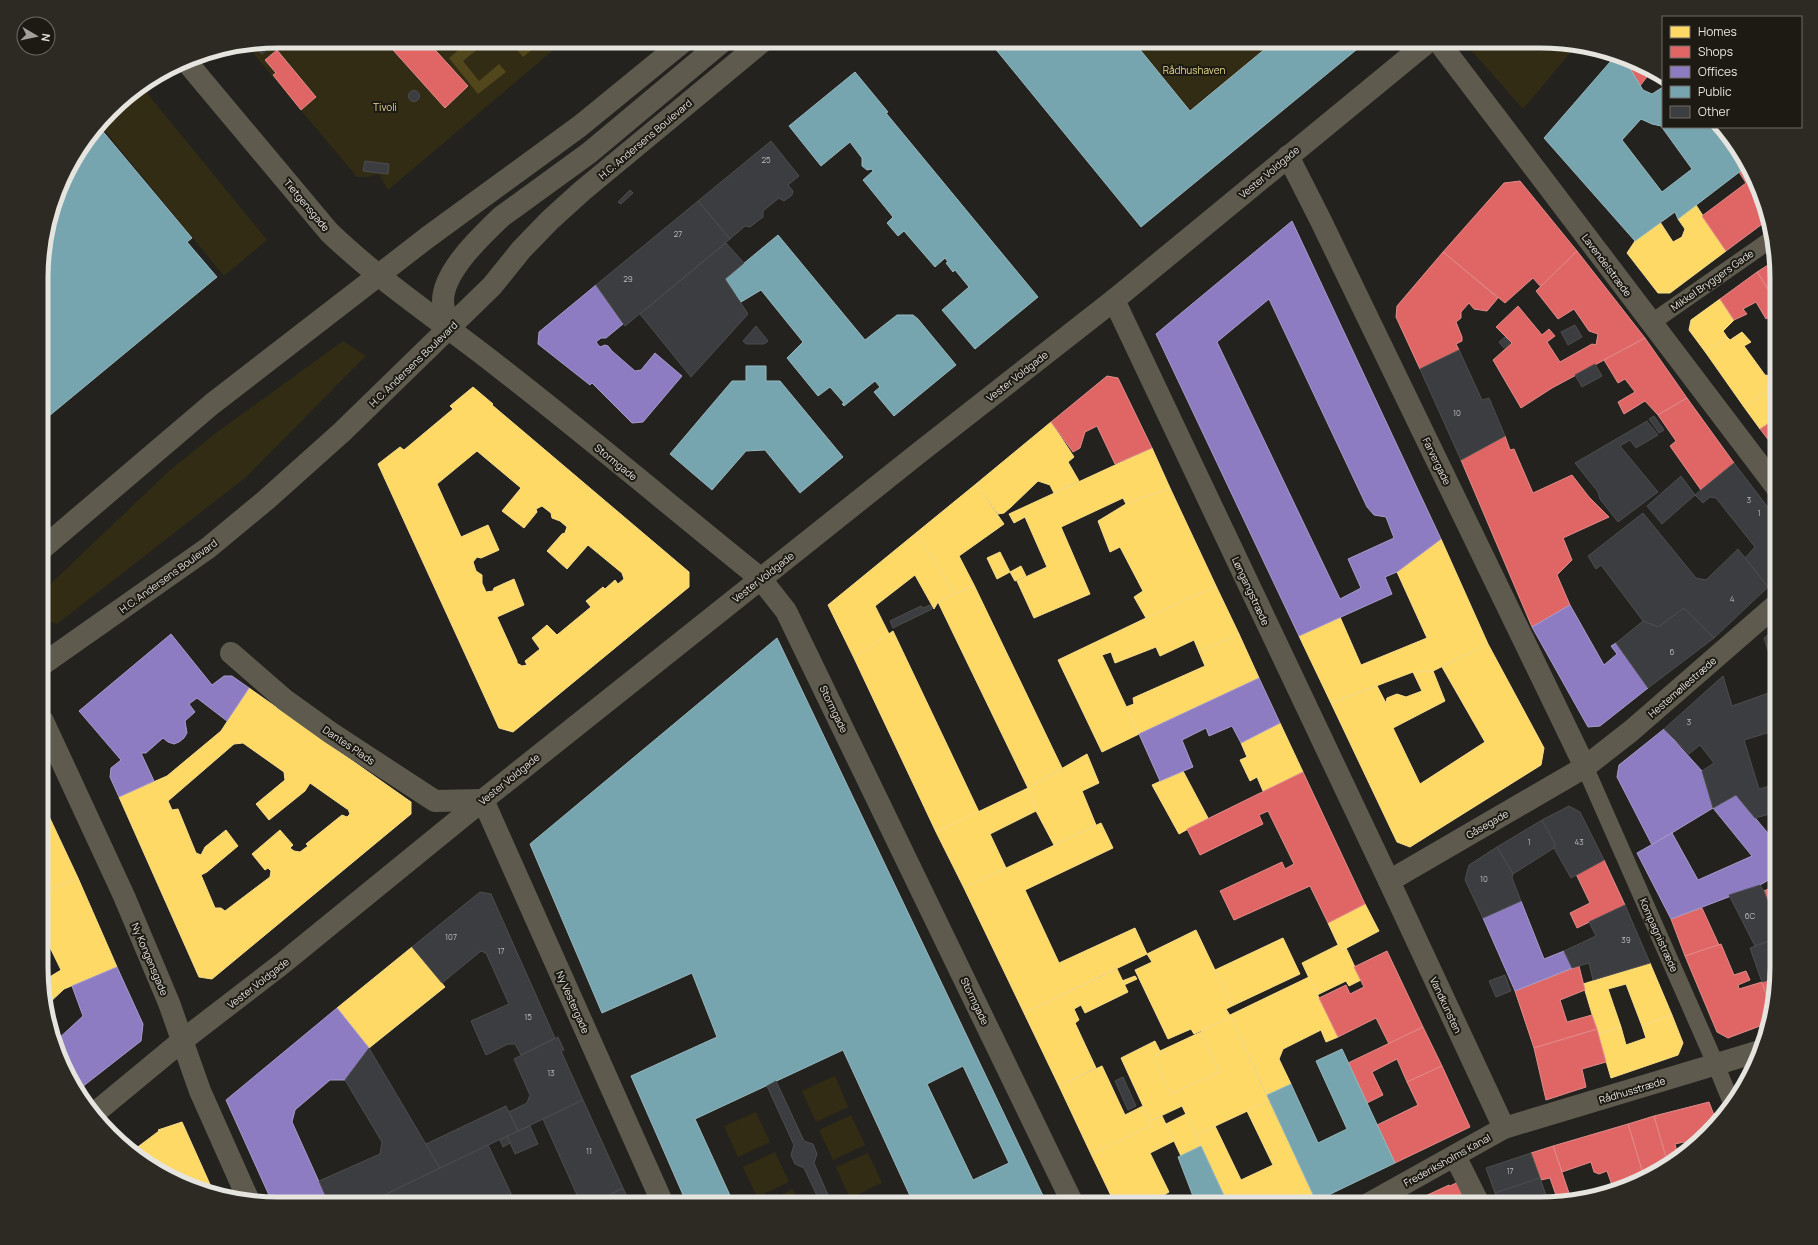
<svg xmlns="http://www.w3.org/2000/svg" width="1818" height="1245" viewBox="0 0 1818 1245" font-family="Manrope,sans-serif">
<rect width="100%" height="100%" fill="#23221e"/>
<!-- green -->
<g fill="#332c14">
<path d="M278,41H564L388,190L379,174L368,177H357L248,47Z"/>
<path d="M1133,41H1269L1271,44L1190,111Z"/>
<path d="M1467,41H1555L1576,46L1523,109L1465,43Z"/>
<path d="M142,87L267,240L224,276L101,126L121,100Z"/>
<path d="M343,341L366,356L245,478L57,624L43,619V591L169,471L216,433Z"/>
<path d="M835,1076L848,1107L816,1122L802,1091Z"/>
<path d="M756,1112L770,1142L738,1157L724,1126Z"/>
<path d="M851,1115L865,1145L833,1160L819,1130Z"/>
<path d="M775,1152L789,1182L757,1197L743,1167Z"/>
<path d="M868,1153L882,1183L850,1198L836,1167Z"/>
<path d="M793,1189L800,1204H762Z"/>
</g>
<!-- water -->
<g fill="#51461c">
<path d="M469,41H482L484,44L463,61L479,81L499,64L506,72L478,94L449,58Z"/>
<path d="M527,41H543L523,57L517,50Z"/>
</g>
<!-- homes -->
<g fill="#ffd966" stroke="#f7dc8a" fill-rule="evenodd">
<path d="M1696,205L1726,251L1670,293H1658L1627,253L1635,241L1660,222L1673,242L1682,237L1685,229L1678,219Z"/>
<path d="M1720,299L1734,320L1723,331L1727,337L1706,353L1689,330L1691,320Z"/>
<path d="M1742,332L1751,342L1744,346L1765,375L1770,376L1777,372V384L1744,407L1706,353L1727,337L1730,340Z"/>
<path d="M1777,384V418L1760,429L1744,407Z"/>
<path d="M473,387L493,404L492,405L689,572V587L513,732L499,728L378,464L400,447L404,450L453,409L450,406ZM477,451L521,488L502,511L524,528L537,512L536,509L542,506L551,513L552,518L560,521L567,527L565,533L562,534L547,551L567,569L588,545L622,573L624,579L618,584L615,580L605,589L603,587L586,601L591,607L557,635L547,625L532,638L540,649L525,661L527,665L522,666L517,663V661L497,617L524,605L514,579L494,588L493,591L486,592L482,583V575L476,571L473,562L477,557L481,558L499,550L488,525L461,537L437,484Z"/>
<path d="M1051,422L1074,457L1068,462L1079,481L1054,493L1050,485L1038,481L1011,507L1004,513L998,514L976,484Z"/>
<path d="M1152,448L1170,488L1126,504L1123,498L1061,527L1090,594L1034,618L1017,581L1047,567L1025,517L1014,523L1009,514Z"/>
<path d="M976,484L1004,524L959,556L974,585L955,594L916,533Z"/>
<path d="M1170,488L1216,586L1146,618L1134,597L1143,591L1120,547L1110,552L1098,521L1126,504Z"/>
<path d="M916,533L955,594L938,602L934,609L915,575L875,606L889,634L854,658L828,605Z"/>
<path d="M1441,539L1488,644L1433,671L1413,672L1331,703L1299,636L1340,617L1361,665L1427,638L1397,572Z"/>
<path d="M1000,552L1010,572L997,579L987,558Z"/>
<path d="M1021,566L1026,576L1015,581L1010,572Z"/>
<path d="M974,585L1062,768L1028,788L938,602Z"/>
<path d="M1216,586L1239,634L1199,652L1194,640L1160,656L1156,647L1115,663L1111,652L1102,655L1139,734L1102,752L1058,660L1146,618Z"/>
<path d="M893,631L979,812L936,832L854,658Z"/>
<path d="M1239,634L1259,678L1139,734L1126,707L1134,704L1133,698L1205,666L1199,652Z"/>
<path d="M1488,644L1544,748L1541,765L1410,847L1397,842L1331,703L1377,686L1386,703L1387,698L1397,694L1406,697L1422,691L1413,672L1433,671L1445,701L1393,728L1420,784L1485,742L1442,667Z"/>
<path d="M249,688L411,802V814L212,979L199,977L119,797L167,776L221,731ZM243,743L284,772L285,780L256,804L269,820L305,791L310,783L347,809H348L350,814L347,817L342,815L306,844L308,846L300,852L294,851L290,848L293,845L280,830L252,854L265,870L268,868L271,871L270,877L225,911L221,908H215L201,875L207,872L238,846L226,830L205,847L201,855L196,853L178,809L172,810L168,801L234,744Z"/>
<path d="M1280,723L1303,772L1263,791L1257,777L1250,781L1240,760L1247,757L1241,743Z"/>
<path d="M1087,754L1099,783L1082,791L1096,825L1054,845L1036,811L1028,788Z"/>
<path d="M1183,771L1208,818L1179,834L1152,785Z"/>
<path d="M1028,788L1036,811L990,834L1006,868L964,888L936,832Z"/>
<path d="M43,811L47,812L78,878L43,893Z"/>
<path d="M1101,823L1113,848L1025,890L1059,963L1135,928L1147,954L1024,1013L964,888Z"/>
<path d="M78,878L117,967L64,989L46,1006L43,998V981L61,970L43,933V893Z"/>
<path d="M1365,904L1379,931L1341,951L1328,923Z"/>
<path d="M1196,930L1232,1006L1226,1009L1231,1017L1194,1034L1191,1029L1168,1039L1135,970L1152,962L1147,954Z"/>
<path d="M1283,938L1300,974L1232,1006L1215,970Z"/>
<path d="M1338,945L1341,951L1346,948L1361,980L1349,986L1346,981L1317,995L1302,963Z"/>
<path d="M412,947L445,987L369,1048L337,1008Z"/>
<path d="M1650,963L1672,1015L1642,1026L1626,984L1608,989L1621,1027L1598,1034L1583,984Z"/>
<path d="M1117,969L1128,992L1085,1013L1081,1005L1074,1009L1079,1020L1075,1023L1096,1068L1059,1086L1024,1013Z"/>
<path d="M1135,976L1137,979L1124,985L1122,981Z"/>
<path d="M1309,977L1338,1037L1326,1042L1321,1030L1283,1049L1279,1059L1291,1084L1267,1095L1230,1015Z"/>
<path d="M1672,1015L1683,1043L1678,1055L1611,1078L1598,1034L1621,1027L1626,1045L1646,1038L1642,1026Z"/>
<path d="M1231,1017L1269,1101L1196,1135L1182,1106L1150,1121L1121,1058L1155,1041L1161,1053L1154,1057L1171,1094L1219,1072L1201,1031Z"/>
<path d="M1201,1032L1219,1072L1171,1094L1154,1057L1161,1053L1160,1051Z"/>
<path d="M1102,1066L1125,1115L1143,1106L1152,1125L1091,1154L1059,1086Z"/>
<path d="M1269,1101L1316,1201L1308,1204H1228L1196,1135L1215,1126L1241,1180L1273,1165L1247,1111Z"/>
<path d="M1186,1114L1201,1146L1181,1156L1166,1124Z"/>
<path d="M1162,1116L1174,1141L1150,1153L1169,1192L1162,1196L1164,1201L1159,1204H1115L1091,1154L1152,1125L1150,1121Z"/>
<path d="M182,1122L213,1191L212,1192L213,1194L201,1191L134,1155L131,1152L159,1131L158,1130Z"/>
</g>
<!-- shops -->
<g fill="#e06666" stroke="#e28c8a">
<path d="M403,41H427L468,86L445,108L393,50Z"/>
<path d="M277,50L316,97L301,110L273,75L276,73L265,60Z"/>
<path d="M1623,57L1663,78V81L1661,83L1649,74L1640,86Z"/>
<path d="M1741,155L1745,160L1769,219L1726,251L1702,216L1746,183L1739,172L1746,167L1739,156Z"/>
<path d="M1520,181L1577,251L1541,287L1533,278L1505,303L1443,252L1504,183Z"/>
<path d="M1577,251L1645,338L1552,388L1521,408L1493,360L1512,343L1496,327L1518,306L1542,335L1549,329L1555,336L1547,342L1560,362L1592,344L1596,345L1598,334L1589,331L1574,309L1558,319L1536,291Z"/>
<path d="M1443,252L1498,298L1487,311L1474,309L1469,303L1461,312V318L1456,322L1462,337V341L1456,344L1459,350L1420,369L1396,317L1397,306Z"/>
<path d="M1776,260L1777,293L1772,296L1757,272Z"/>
<path d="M1757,272L1777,303V312L1766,319L1756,302L1743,309L1747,314L1734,320L1720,299Z"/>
<path d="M1645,338L1687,398L1658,415L1645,401L1624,414L1618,402L1635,392L1625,379L1618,383L1604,360Z"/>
<path d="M1107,376L1118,378L1152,448L1115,464L1097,426L1085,432L1080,448L1073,452L1051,422Z"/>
<path d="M1687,398L1734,463L1701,490L1670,446L1676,441L1658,415Z"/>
<path d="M1777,418V451L1760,429Z"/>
<path d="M1505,436L1510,450L1514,449L1533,493L1572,475L1589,497L1609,517L1563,538L1572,560L1557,575L1570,605L1532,627L1461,460Z"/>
<path d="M1303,772L1365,904L1328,923L1310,886L1234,920L1220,891L1282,862L1285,869L1294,864L1268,811L1259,815L1263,824L1200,855L1187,829Z"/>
<path d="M1604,860L1625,905L1577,928L1570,913L1590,903L1576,874Z"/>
<path d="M1777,885V922L1764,891Z"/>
<path d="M1702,908L1719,945L1685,956L1671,919Z"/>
<path d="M1777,925V941L1774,942L1768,930Z"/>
<path d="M1721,944L1734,975L1746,971L1750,980L1738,985L1739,989L1762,982L1771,1009L1768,1023L1728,1038L1717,1032L1685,956Z"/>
<path d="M1387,951L1423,1027L1389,1044L1376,1018L1338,1037L1319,998L1346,985L1350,994L1364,987L1354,967Z"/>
<path d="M1579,966L1585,990L1560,1000L1567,1022L1592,1015L1597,1029L1534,1048L1515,991Z"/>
<path d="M1777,978V982L1771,1009L1762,982Z"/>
<path d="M1423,1027L1442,1066L1407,1082L1397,1059L1372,1072L1383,1095L1367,1103L1348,1063Z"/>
<path d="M1597,1029L1606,1062L1582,1069L1586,1087L1546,1100L1534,1048Z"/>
<path d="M1442,1066L1470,1127L1395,1163L1377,1125L1418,1105L1407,1082Z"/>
<path d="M1709,1102L1717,1123L1696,1145L1686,1149L1684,1142L1675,1144L1678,1155L1666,1159L1654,1116Z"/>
<path d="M1654,1116L1668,1164L1642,1171L1628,1124Z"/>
<path d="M1628,1124L1645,1180L1614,1191L1607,1171L1599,1174L1594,1172L1591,1162L1562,1172L1553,1146Z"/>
<path d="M1553,1146L1569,1193L1557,1198L1550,1178L1541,1180L1531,1153Z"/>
<path d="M1456,1183L1467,1187L1474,1204H1408L1449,1185L1450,1186Z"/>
</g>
<!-- offices -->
<g fill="#8e7cc3" stroke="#a89bcb" fill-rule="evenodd">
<path d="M1292,221L1441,539L1397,572L1385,577L1392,594L1299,636L1156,334ZM1269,299L1367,507L1374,515L1386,517L1394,538L1348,559L1361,588L1340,599L1217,342Z"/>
<path d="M596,285L623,324L606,338H601L596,342L600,347L605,345L608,346L612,351L635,371L641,370L655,353L682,376L643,422L632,423L592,383L590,385L538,344L539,332Z"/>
<path d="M1570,605L1604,665L1617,654L1611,646L1616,643L1648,688L1600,726L1588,727L1532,627Z"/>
<path d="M171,634L212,685L224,676H232L249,688L227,721L197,698L189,704L195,712L185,721L187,733L184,738L179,742L174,744L168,742L163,738L146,753H141L154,781L119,797L110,777L111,768L121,760L79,711Z"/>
<path d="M1259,678L1280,723L1241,743L1232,726L1209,736L1206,728L1182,740L1193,767L1160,781L1139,734Z"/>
<path d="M1664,729L1702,771L1713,808L1652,845L1617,777L1619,765Z"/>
<path d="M1736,795L1777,844V875L1760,885L1671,919L1637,853L1672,833L1698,880L1752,856L1713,808Z"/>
<path d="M1521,901L1544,959L1564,951L1572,968L1515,991L1483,918Z"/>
<path d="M117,967L143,1024L141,1041L77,1091L73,1085L57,1040L83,1016L72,986Z"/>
<path d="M337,1008L369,1048L345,1080H330L295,1110L292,1122L329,1204H273L226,1100Z"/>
</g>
<!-- public -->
<g fill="#76a5af" stroke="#97b8bd" fill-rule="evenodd">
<path d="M989,41H1133L1190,111L1271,44L1269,41H1367L1141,227Z"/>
<path d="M1617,54L1623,57L1643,90L1652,94L1663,87V127H1717L1746,167L1678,219L1675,212L1635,241L1544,138ZM1641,119L1652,124L1661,126L1692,169L1662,192L1622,140Z"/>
<path d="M855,72L888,112L886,113L1038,297L975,349L942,310L969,287L955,270L953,272L946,263L948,262L945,258L935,267L904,231L898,236L887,223L893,217L863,180L873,171L872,169L867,170L862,166V158L850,142L821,166L789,126Z"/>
<path d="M100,128L192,238L187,242L217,277L43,421V247L66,173Z"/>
<path d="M778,235L865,340L897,315H913L918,319L956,365L894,416L874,392L880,387L875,381L844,406L842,404L844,403L830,387L818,396L787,358L803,342L761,290L741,302L725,279Z"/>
<path d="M746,366H766V381H780L843,457L800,493L765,450L746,451L712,490L670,454L732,381H746Z"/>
<path d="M777,638L1047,1204H898L911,1198L843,1050L695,1119L734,1204H687L631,1076L717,1037L692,973L602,1013L530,844ZM963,1066L1009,1163L973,1180L927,1084Z"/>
<path d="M1342,1049L1395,1163L1316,1201L1267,1095L1291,1084L1318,1143L1347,1129L1316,1061Z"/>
<path d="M1201,1146L1228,1204H1196L1178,1157Z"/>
</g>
<!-- building -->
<g fill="#3b3d41" stroke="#4d4d4e">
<path d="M268,43L271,46L262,54L254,46Z"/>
<circle cx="414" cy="96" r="5.5"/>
<path d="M771,141L799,176L788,185L793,191L792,195L784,201L779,198L763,211V217L750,227L745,226L730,239L698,201Z"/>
<path d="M365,161L389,164L388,174L363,171Z"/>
<path d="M630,190L633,193L621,204L618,202Z"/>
<path d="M698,201L730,239L625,326L596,285Z"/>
<path d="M726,243L744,263L725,279L748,314L691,377L640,314Z"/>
<path d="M1575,325L1582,337L1568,345L1561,332Z"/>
<path d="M756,326L768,341L764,344H746L743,341Z"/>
<path d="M1505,337L1510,343L1504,348L1499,342Z"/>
<path d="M1459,350L1482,400L1489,398L1505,436L1461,460L1420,369Z"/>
<path d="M1595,364L1602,376L1582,387L1575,375Z"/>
<path d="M1654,416L1664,430L1659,433L1649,419Z"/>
<path d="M1647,421L1658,435L1636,448L1630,440L1620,446L1658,492L1618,522L1600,499L1598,492L1575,463Z"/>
<path d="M1734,463L1777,519V579L1768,587L1745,558L1755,547L1716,498L1710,497L1703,503L1695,495Z"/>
<path d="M1681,476L1695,495L1662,524L1647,506Z"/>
<path d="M1643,513L1696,578L1706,580L1738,549L1768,587L1714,638L1684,608L1658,627L1643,621L1601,565L1596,569L1588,556Z"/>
<path d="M930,605L932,609L893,628L890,621L921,606L923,608Z"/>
<path d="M1684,608L1714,638L1648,688L1616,643L1643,621L1658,627Z"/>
<path d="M1777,628V678L1764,638Z"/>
<path d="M1723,676L1732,706L1777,690V730L1744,740L1759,789L1777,784V812L1755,818L1736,795L1713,808L1702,771L1714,763L1700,745L1689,754L1664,729Z"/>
<path d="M1569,806L1580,812L1604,860L1571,878L1554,848L1555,844L1542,820Z"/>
<path d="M1542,820L1555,844L1554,848L1513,874L1497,847Z"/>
<path d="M1497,847L1513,874L1512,878L1521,901L1483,918L1465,880L1469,865Z"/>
<path d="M1760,885L1764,891L1777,925L1768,930L1772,940L1755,946L1729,895Z"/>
<path d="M480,892L491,894L555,1038L521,1055L515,1044H508L486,1055L471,1021L509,1004L486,953L481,951L442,983L412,947Z"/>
<path d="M1625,905L1650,963L1593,980L1589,963L1572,968L1564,951L1596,936L1589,922Z"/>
<path d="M1772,940L1774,942L1777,941V978L1762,982L1750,948Z"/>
<path d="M1505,975L1511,991L1496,997L1489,981Z"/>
<path d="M558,1037L564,1050L561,1051L583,1100L518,1131L509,1112L527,1103L530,1095L514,1059Z"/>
<path d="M369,1048L440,1168L366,1204H329L319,1181L380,1154L382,1142L345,1080Z"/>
<path d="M1123,1077L1136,1106L1128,1110L1115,1081Z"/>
<path d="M776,1081L804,1141L813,1144L817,1154L814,1163L832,1204H821L804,1168L795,1164L791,1155L794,1145L767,1086Z"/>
<path d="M583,1100L623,1188L592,1204H581L543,1119Z"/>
<path d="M506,1106L518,1131L440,1168L426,1144Z"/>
<path d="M530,1126L538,1144L515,1154L507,1136Z"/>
<path d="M507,1136L510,1143L503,1147L500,1140Z"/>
<path d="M488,1145L516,1204H455L445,1199L436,1204H376L374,1200Z"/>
<path d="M1531,1153L1540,1178L1495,1193L1486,1168Z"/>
<path d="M1540,1178L1548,1201L1540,1204H1499L1495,1193Z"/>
<path d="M623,1188L630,1204H592Z"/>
<path d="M1569,1193L1572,1200L1553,1202L1552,1200Z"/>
</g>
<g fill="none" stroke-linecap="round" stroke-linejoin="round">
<!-- pedestrian -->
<g stroke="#5e5b4e" stroke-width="17">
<path d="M1651,323L1773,238"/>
<path d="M1585,767L1716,1065L1732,1104"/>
</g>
<!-- minor -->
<g stroke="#5e5b4e" stroke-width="22">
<path d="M1438,41L1777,488"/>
<path d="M1288,156L1320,219L1585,767"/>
<path d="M1114,300L1389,881L1504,1128"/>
<path d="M231,653L285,700L331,733L435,801L483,800"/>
<path d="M43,721L124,896L169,1003L200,1091L249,1201"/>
<path d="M483,800L663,1204"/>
<path d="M1389,881L1585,767L1631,731L1777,604"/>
<path d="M96,1112L183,1040L283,963L483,800L920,452L1114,300L1429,41"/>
<path d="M1455,1156L1479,1204"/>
<path d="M1368,1204L1504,1128L1760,1051"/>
</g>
<!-- tertiary -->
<g stroke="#5e5b4e" stroke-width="22">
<path d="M185,60L329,232C381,282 442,322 499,367C588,436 673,508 760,578L786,611L1073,1204"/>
<path d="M449,328C447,320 443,310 443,301C443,272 480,237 501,217L589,153L723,41"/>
<path d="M43,548L212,404L428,237L580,126L684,41"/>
<path d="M43,664L208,548L266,500L342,432L492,286L521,250L550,220L582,191L763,41"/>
</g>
</g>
<g text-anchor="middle" stroke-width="4" stroke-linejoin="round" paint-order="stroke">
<!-- number labels -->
<g font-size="8" fill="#babab8">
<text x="766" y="163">25</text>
<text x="678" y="237">27</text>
<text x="628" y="282">29</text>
<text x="1457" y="416">10</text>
<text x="1749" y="503">3</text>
<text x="1759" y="516">1</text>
<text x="1732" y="602">4</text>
<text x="1672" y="655">6</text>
<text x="1689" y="725">3</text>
<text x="1529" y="845">1</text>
<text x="1579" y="845">43</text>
<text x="1484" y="882">10</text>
<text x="1750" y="919">6C</text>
<text x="451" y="940">107</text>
<text x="1626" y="943">39</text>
<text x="501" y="954">17</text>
<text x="528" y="1020">15</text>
<text x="551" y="1076">13</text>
<text x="589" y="1154">11</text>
<text x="1510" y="1174">17</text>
</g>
<!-- park labels -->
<g font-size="10" fill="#ebd88e" stroke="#1c1a12">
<text x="1194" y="74">Rådhushaven</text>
<text x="385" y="111">Tivoli</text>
</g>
<!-- street labels -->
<g font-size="10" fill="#e5e4df" stroke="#1c1a12">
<text transform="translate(645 139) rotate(-40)" y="4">H.C. Andersens Boulevard</text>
<text transform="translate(1269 172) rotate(-40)" y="4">Vester Voldgade</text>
<text transform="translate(307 205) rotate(50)" y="4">Tietgensgade</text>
<text transform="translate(1607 265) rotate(53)" y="4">Lavendelstræde</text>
<text transform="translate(1712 280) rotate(-35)" y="4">Mikkel Bryggers Gade</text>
<text transform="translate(413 364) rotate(-44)" y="4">H.C. Andersens Boulevard</text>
<text transform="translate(1017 376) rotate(-38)" y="4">Vester Voldgade</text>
<text transform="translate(1437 461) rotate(64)" y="4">Farvergade</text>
<text transform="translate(616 462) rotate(39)" y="4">Stormgade</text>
<text transform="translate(168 576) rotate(-36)" y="4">H.C. Andersens Boulevard</text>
<text transform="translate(763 577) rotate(-38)" y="4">Vester Voldgade</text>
<text transform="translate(1251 591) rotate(65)" y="4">Løngangstræde</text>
<text transform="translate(1682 687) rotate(-41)" y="4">Hestemøllestræde</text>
<text transform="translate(834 709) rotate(64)" y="4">Stormgade</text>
<text transform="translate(349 745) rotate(34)" y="4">Dantes Plads</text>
<text transform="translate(509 779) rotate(-39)" y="4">Vester Voldgade</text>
<text transform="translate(1487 824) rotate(-30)" y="4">Gåsegade</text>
<text transform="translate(1659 935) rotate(66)" y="4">Kompagnistræde</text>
<text transform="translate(150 959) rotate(67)" y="4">Ny Kongensgade</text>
<text transform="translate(258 983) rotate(-38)" y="4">Vester Voldgade</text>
<text transform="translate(975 1001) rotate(64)" y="4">Stormgade</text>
<text transform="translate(573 1002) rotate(66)" y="4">Ny Vestergade</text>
<text transform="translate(1446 1005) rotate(65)" y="4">Vandkunsten</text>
<text transform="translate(1632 1090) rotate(-17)" y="4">Rådhusstræde</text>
<text transform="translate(1447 1160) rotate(-29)" y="4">Frederiksholms Kanal</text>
</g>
</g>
<!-- crop -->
<path d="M0 0H1818V1245H0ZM278 48H1540A230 230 0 0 1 1770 278V967A230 230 0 0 1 1540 1197H278A230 230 0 0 1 48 967V278A230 230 0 0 1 278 48Z" fill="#2c2a22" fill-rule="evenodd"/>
<path fill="none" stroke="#e5e4df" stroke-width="5" d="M278 48H1540A230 230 0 0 1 1770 278V967A230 230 0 0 1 1540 1197H278A230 230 0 0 1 48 967V278A230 230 0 0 1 278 48Z"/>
<!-- legend -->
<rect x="1662" y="16" width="140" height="112" fill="#1c1a12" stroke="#6c6b64"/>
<rect x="1670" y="26" width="20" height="12" fill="#ffd966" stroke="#6c6b64"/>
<text x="1698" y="36" font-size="12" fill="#e5e4df">Homes</text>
<rect x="1670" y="46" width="20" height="12" fill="#e06666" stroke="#6c6b64"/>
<text x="1698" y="56" font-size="12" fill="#e5e4df">Shops</text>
<rect x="1670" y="66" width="20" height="12" fill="#8e7cc3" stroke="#6c6b64"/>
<text x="1698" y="76" font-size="12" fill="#e5e4df">Offices</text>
<rect x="1670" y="86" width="20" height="12" fill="#76a5af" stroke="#6c6b64"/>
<text x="1698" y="96" font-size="12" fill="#e5e4df">Public</text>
<rect x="1670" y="106" width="20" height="12" fill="#3b3d41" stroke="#6c6b64"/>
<text x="1698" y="116" font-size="12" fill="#e5e4df">Other</text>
<!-- north arrow -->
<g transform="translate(36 36) rotate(99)"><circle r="19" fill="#1c1a12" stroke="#6c6b64"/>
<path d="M0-3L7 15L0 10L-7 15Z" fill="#a1a09b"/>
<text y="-6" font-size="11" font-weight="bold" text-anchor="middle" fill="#e5e4df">N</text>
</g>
</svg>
